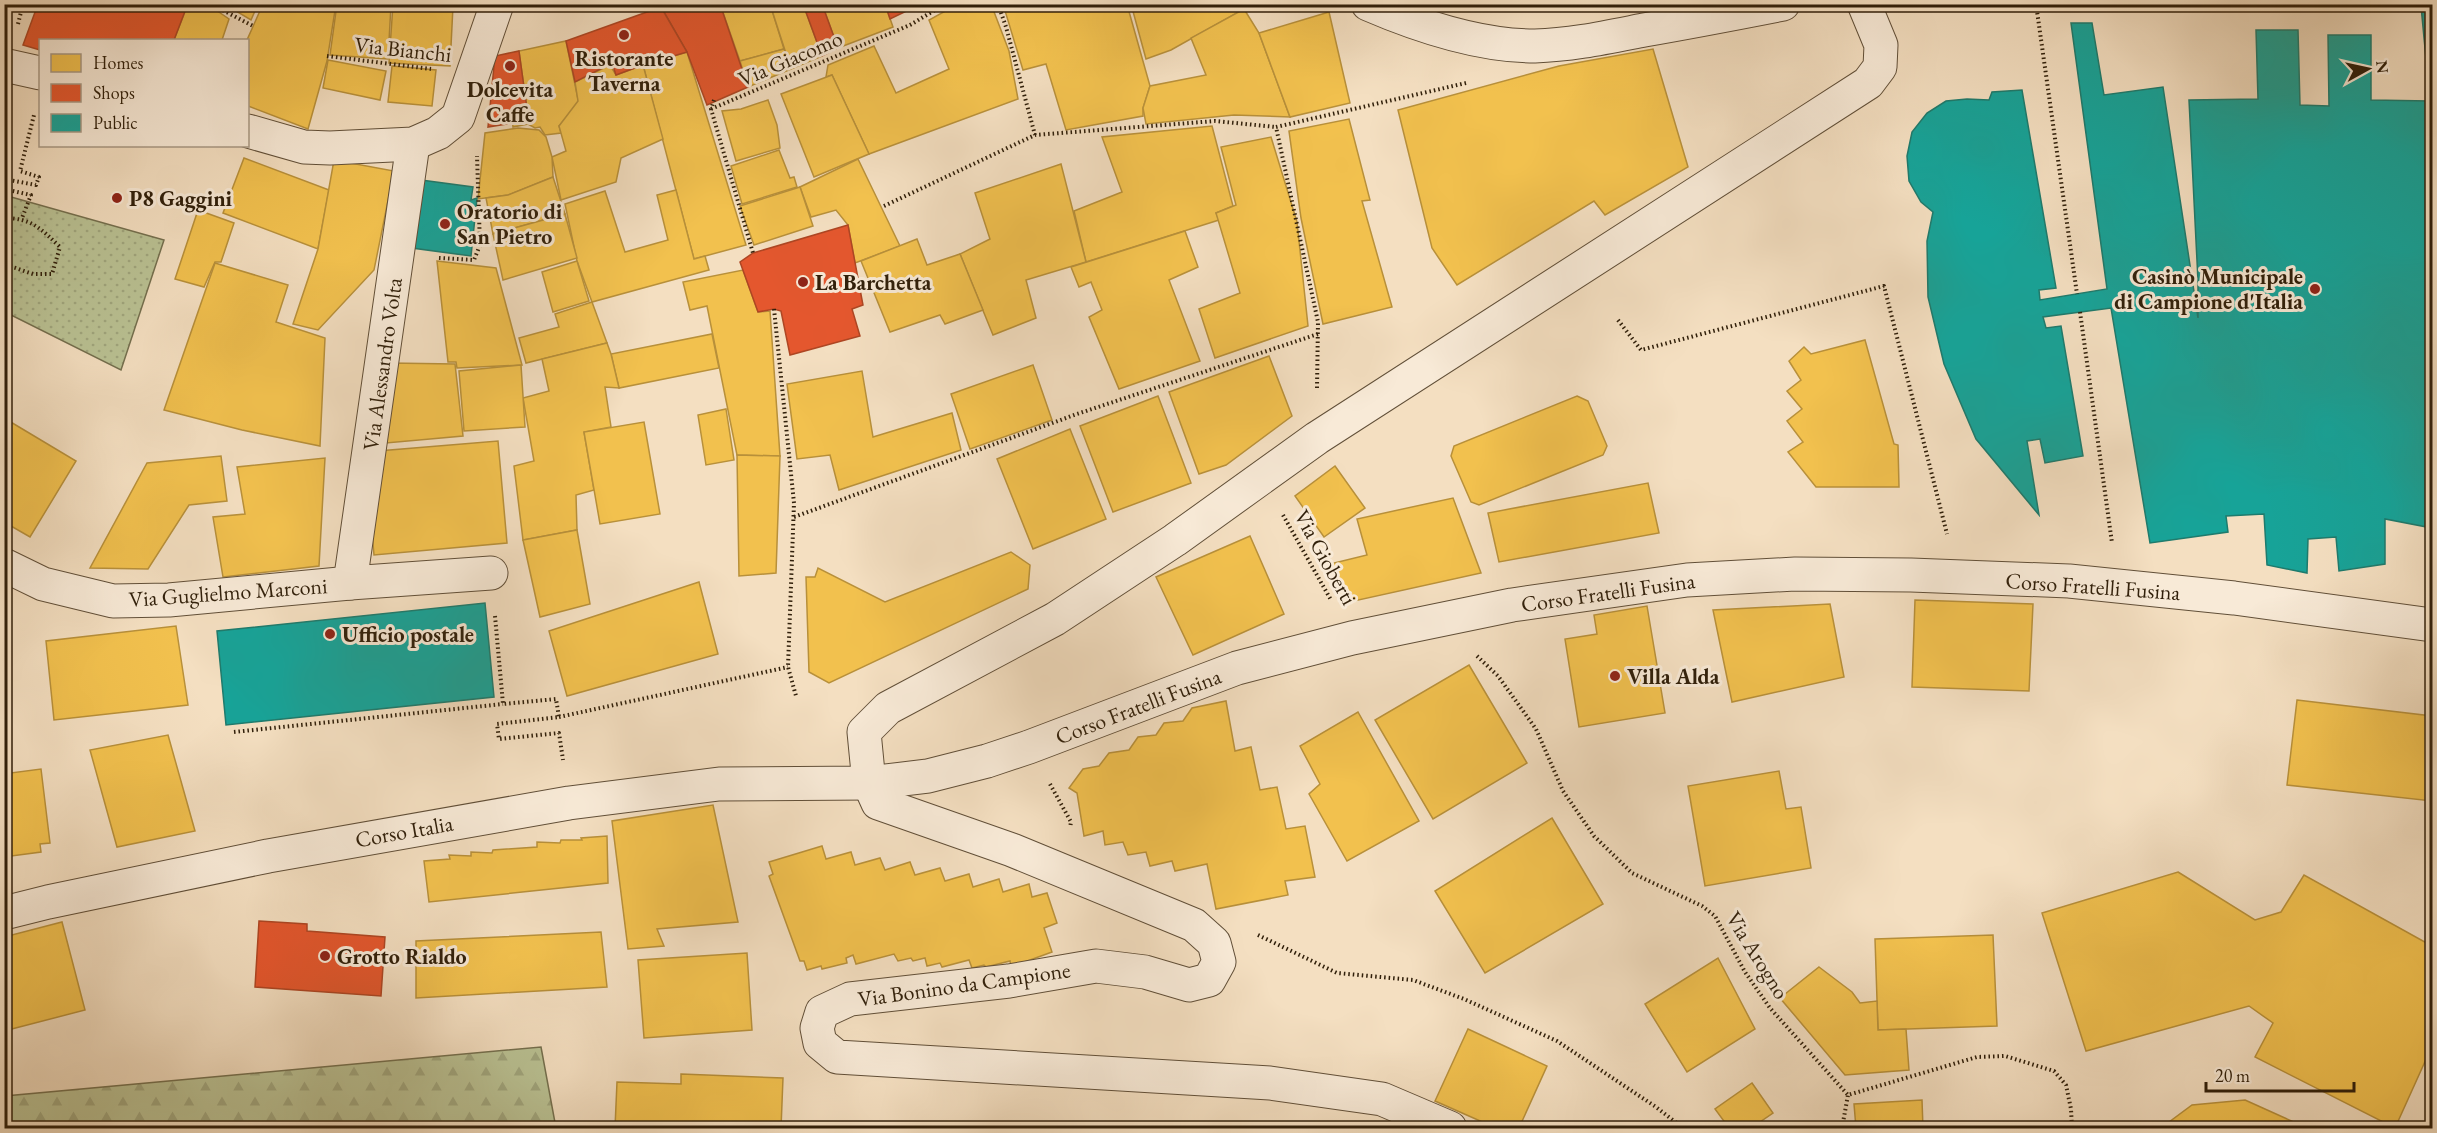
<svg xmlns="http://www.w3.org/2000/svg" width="2437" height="1133" viewBox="0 0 2437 1133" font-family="'EB Garamond',serif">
<defs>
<pattern id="forest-firs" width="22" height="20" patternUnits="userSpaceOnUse" patternTransform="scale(1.5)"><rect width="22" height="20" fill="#bac294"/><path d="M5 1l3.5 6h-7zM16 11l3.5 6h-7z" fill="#a0a67e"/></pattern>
<pattern id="park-dots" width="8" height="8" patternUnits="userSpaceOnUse" patternTransform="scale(1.5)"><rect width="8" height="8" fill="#bac294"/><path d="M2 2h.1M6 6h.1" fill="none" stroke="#a0a67e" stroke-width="1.8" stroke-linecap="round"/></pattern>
</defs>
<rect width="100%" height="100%" fill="#f4dfc1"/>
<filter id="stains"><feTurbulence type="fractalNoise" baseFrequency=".00333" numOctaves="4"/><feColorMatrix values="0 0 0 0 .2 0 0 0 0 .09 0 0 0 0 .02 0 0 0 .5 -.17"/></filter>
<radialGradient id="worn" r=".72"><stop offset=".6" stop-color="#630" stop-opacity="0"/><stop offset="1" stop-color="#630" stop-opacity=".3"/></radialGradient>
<!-- forest -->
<path fill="url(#forest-firs)" stroke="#75704f" stroke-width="1.5" d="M541,1047L556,1128H5V1096Z"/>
<!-- park -->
<path fill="url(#park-dots)" stroke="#75704f" stroke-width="1.5" d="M4,195L164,240L121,370L5,312Z"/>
<!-- homes -->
<g fill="#f2c14e" stroke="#b8903a" stroke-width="1.5">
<path d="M4,4H11L5,30H4Z"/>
<path d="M183,4H207L229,19L222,40H174L187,6Z"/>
<path d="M224,4H258L251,20Z"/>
<path d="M263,4H336L327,61L308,129L248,106L247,40Z"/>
<path d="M337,4L391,5L388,59L330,55Z"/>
<path d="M393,4L453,6L450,66L389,63Z"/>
<path d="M720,4H770L784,49L740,61Z"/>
<path d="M770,4H803L822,56L791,69Z"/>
<path d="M822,4H885L893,27L838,48Z"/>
<path d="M958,4H991L1009,51L1018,99L869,154L832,75L826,77L828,65L874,46L896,93L949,69L929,20Z"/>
<path d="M1003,4H1121L1122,7L1128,8L1150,86L1143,108V116L1066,130L1046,64L1023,70Z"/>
<path d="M1131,4H1241L1244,9L1171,50L1146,59Z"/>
<path d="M1244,9L1259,33L1290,117L1234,115L1146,124L1143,108L1150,86L1206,75L1191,38Z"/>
<path d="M1329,12L1350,103L1290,117L1259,33Z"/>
<path d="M566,41L579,104L559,126L561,133L545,135L540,127L535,128L528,124L513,127L512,118L528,116L519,51Z"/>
<path d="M784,49L791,69L748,87L740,61Z"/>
<path d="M1653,49L1688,167L1605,215L1594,201L1457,285L1432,248L1398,110L1559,66Z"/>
<path d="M687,52L746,245L694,259L643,65Z"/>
<path d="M328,60L386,71L380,100L323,88Z"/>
<path d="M610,65L616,75L643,65L663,139L621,158L616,182L561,200L552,157L566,151L559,126L578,101L575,82Z"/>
<path d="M392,66L436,70L432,106L388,102Z"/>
<path d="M832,75L869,154L814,177L781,94Z"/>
<path d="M768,100L777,125L780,148L736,161L722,111L741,109Z"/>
<path d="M1349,119L1370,200L1362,201L1392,307L1323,324L1301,218L1289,131Z"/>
<path d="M1212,126L1233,206L1216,213L1219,220L1086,262L1074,211L1122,192L1102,137Z"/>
<path d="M518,128L539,130L546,137L552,157L553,177L508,195L478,199L485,133Z"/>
<path d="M1271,137L1297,222L1308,326L1215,358L1199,309L1240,293L1216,213L1236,205L1221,147Z"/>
<path d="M779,150L790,178L794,177L797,187L742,204L731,166Z"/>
<path d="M244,158L329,190L318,249L223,213Z"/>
<path d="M858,159L900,246L855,263L848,225L836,210L811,217L800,187Z"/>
<path d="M334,160L394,171L374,270L318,330L293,324L318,249Z"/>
<path d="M1061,164L1086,262L1026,280L1036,318L993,335L960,254L990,239L975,193Z"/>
<path d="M553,177L565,214L493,234L486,198L508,195Z"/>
<path d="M800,187L813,226L754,245L740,206Z"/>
<path d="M676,190L694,259L705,256L709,270L592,302L577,261L565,204L605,191L625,252L668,240L657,195Z"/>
<path d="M198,210L234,223L221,262H215L204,287L175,279Z"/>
<path d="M565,214L577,258L503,280L493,234Z"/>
<path d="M1185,231L1198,267L1169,280L1200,361L1119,389L1089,317L1102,310L1091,282L1079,287L1071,267Z"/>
<path d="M917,239L927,265L960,254L983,310L945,324L940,315L890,332L861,261Z"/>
<path d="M437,261L496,268L522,365L457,368L456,362H448Z"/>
<path d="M577,261L589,301L553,312L542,272Z"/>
<path d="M215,263L288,285L276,322L325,338L320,446L242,430L164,410Z"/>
<path d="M743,270L758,312L770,311L780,456L737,455L707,306L690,310L683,282Z"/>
<path d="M592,302L607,343L526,363L519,338L559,327L555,314Z"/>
<path d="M712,334L719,368L619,388L611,354Z"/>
<path d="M1865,340L1894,444L1898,445L1899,487H1816L1788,452L1803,442L1787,421L1802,409L1787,391L1801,380L1789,361L1804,347L1811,354Z"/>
<path d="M607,343L611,354L619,388L605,387L611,427L584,432L594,490L576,495L577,530L523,540L514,466L534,461L523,398L549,391L542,359Z"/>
<path d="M1269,356L1292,416L1226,465L1199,474L1169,392Z"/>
<path d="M389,363L455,364L463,436L386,443Z"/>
<path d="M521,365L525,427L464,431L459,371Z"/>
<path d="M1033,365L1052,420L970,449L951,394Z"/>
<path d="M862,371L873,437L952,413L961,450L839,490L830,455L797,459L787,384Z"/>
<path d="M1158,396L1191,483L1113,512L1080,426Z"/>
<path d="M1577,396L1588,401L1607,446L1603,455L1479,505L1471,502L1451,456L1454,446Z"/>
<path d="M726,409L734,460L706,465L698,415Z"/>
<path d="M4,418L76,461L30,537L4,522Z"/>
<path d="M644,422L660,514L600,524L584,432Z"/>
<path d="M1070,429L1106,519L1033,549L997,459Z"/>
<path d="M498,441L507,543L374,555L370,509L378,451Z"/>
<path d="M737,455L780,456L776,573L739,576Z"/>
<path d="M221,456L227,501L189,505L148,569L90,568L147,463Z"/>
<path d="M325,458L319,566L223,577L213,517L245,514L237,467Z"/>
<path d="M1335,466L1365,508L1324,537L1295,496Z"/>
<path d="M1648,483L1659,533L1499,562L1488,513Z"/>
<path d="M1453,498L1481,573L1345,603L1326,565L1367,555L1357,519Z"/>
<path d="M577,530L590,604L540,617L523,540Z"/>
<path d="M1250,536L1284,614L1193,655L1156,577Z"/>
<path d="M1011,552L1030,565L1028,589L829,683L809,672L806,577H815L818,568L885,602Z"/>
<path d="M699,582L718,654L567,696L549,631Z"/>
<path d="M1915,600L2033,604L2029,691L1912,687Z"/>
<path d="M1830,604L1844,677L1732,702L1713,610Z"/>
<path d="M1647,606L1665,713L1579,727L1565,639L1597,634L1594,615Z"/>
<path d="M176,626L188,705L54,720L46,641Z"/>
<path d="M1469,665L1527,763L1433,819L1375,720Z"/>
<path d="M2297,700L2432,716V801L2287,785Z"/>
<path d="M1226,701L1235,751L1251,747L1260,790L1277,787L1286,829L1305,826L1315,877L1285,881L1288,895L1216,909L1207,864L1175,871L1172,861L1150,866L1146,852L1128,855L1123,842L1105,845L1103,831L1084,836L1077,793L1069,788L1083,769L1099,766L1109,753L1129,750L1138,737L1156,735L1164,723L1183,721L1192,708Z"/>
<path d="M1358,712L1419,821L1347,861L1309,794L1320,784L1300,746Z"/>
<path d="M168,735L195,831L117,847L90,750Z"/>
<path d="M9,748L11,773L41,769L50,843L40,844L41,852L4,857V749Z"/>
<path d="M1779,771L1786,809L1801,807L1811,868L1705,886L1688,786Z"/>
<path d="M713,805L738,922L657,929L664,946L628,949L612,821Z"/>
<path d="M1552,818L1603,904L1485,973L1435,891Z"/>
<path d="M607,836L608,883L429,902L424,861L450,859L449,855L471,856V852L492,853L493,850L537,847V842L560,843L561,840H582L581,838Z"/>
<path d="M822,846L826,859L851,852L855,865L880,858L885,870L910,862L915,875L940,868L945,881L969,874L973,887L999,879L1003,892L1029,884L1032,897L1047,893L1057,923L1044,928L1052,952L1011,967L1010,961L986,967L984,965L972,968L969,960L942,967L940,963L927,966L925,958L913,961L911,958L898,961L894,954L856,964L853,955L846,958L847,963L822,969L821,966L807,970L804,961H800L769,876L773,874L769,862Z"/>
<path d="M2178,872L2255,920L2281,912L2304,875L2432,946V975L2429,983L2432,996V1046L2395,1128L2255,1057L2273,1023L2249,1006L2086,1051L2042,913Z"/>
<path d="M62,922L85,1010L4,1031V937Z"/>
<path d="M601,932L607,987L416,998V941Z"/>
<path d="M1993,935L1997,1026L1878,1030L1875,939Z"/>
<path d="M747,953L752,1030L644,1038L638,960Z"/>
<path d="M1718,958L1755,1029L1687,1072L1645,1004Z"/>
<path d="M1819,967L1852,992L1860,1003L1877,1001L1878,1030L1906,1029L1909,1070L1845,1075L1780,998Z"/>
<path d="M1468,1029L1547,1066L1519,1128H1496L1435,1101Z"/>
<path d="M681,1074L783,1078L781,1128H615L617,1082L681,1084Z"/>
<path d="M1752,1083L1773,1113L1751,1128H1729L1715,1109Z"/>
<path d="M1922,1100L1923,1128H1856L1854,1104Z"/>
<path d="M2245,1100L2307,1128H2161L2192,1105Z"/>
</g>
<!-- shops -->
<g fill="#e4572e" stroke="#ae4623" stroke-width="1.5">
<path d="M38,4H183L187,6L174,40H40V50L23,45Z"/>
<path d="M665,4H720L748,87L707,105L687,52L661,7Z"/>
<path d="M803,4H822L838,48L822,56Z"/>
<path d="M885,4H921L890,19Z"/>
<path d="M661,7L687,52L643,65L616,75L612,63L575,82L566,41Z"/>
<path d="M519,51L528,116L512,118L513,123L488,127L495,56Z"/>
<path d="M848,225L863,305L852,309L860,336L790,355L781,311L774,309L758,312L740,262L753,253Z"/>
<path d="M259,921L307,924V931L385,937L381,996L255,987Z"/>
</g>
<!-- public -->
<g fill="#17a398" stroke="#1e7b6d" stroke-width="1.5">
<path d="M2421,6H2432V528L2385,519V564L2339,571L2336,537L2308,539L2307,573L2267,565L2264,514L2226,516L2228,532L2150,543L2111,308L2043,317L2046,328L2061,326L2083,456L2045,463L2040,439L2027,441L2039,515L1976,439L1944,364L1928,297L1927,241L1933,212L1921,202L1909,181L1907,156L1912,132L1927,113L1946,101L1967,99L1989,100L1992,92L2022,90L2056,288L2039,290L2040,300L2107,289L2071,23H2092L2104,95L2163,87L2198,318V281L2189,100L2258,99L2256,30H2298L2300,105L2329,106L2328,35H2371V100L2430,101Z"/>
<path d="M421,180L473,187L471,200L477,198L471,256L412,248Z"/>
<path d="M485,603L494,697L226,725L217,631Z"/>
</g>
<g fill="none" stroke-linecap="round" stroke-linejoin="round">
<defs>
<g id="minor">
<path d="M1368,4C1419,26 1479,46 1535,46C1572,45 1608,37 1644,30C1690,22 1737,13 1783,4"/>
<path d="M4,65L40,73"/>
<path d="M248,131L304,147L330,148L413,144L438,133L458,117L497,4"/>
<path d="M4,565L43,584L113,601L169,600L350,583L491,573"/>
<path d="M350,583L413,144"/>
<path d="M4,913L48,902L268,856L569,803L719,784L869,783L928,776L987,761L1029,747L1237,668L1352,638L1512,605L1687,580L1795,574L1911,575L2069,581L2234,598L2432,625"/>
<path d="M1450,1128L1382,1099L1270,1083L837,1057L820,1043L817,1028L822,1012L850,999L1009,981L1096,966L1145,972L1189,985L1209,980L1219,962L1214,943L1194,925L1012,850L878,803L869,783L864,732L888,708L1055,619L1175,540L1317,438L1868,83L1880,67L1881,45L1864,4"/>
</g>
</defs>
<!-- minor casing -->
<use href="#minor" stroke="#614f38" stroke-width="35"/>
<!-- path -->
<g stroke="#301f0a" stroke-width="4" stroke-dasharray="1.5 3" stroke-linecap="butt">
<path d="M211,4L253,26"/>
<path d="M998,4L1006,27L1035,135"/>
<path d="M2036,4L2077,294"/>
<path d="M18,24L23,4"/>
<path d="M327,56L431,69"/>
<path d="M714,100L711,109L753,253"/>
<path d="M711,109L910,25L945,4"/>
<path d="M4,179L36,185L39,177L20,171L34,115"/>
<path d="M4,189L31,195L22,218"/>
<path d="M884,206L1035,135L1215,121L1276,127"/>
<path d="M4,218C32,218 41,229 60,247L52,274H33L4,264"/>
<path d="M439,258L474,260L480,245L477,156"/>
<path d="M774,309L794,503L788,667L796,696"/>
<path d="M2080,312L2112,543"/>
<path d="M1618,320L1641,350L1884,286L1947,534"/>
<path d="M1317,388L1318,322L1276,127L1466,83"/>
<path d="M1283,515L1331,600"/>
<path d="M794,517L1077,414L1318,334"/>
<path d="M495,616L503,704L556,699L559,717L497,724L499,739L559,733L563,760"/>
<path d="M1477,656L1498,676L1536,729L1563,791L1594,836L1632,873L1702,906L1715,916L1745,972L1770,1008L1848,1095L1977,1057L2005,1056L2054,1071L2066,1085L2071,1109L2072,1128"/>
<path d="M559,717L788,667"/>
<path d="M234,732L503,704"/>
<path d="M1050,784L1071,822L1070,828"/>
<path d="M1258,935L1337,973L1413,980L1464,999L1557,1041L1656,1107L1683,1128"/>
<path d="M1842,1128L1848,1095"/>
</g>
<!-- minor -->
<use href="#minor" stroke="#f8ead7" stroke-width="33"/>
</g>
<!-- markers -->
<g fill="#8f2418" stroke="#f8ead7" stroke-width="2">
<circle cx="624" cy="35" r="6"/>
<circle cx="510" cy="66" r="6"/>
<circle cx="117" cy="198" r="6"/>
<circle cx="445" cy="224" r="6"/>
<circle cx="803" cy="282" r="6"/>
<circle cx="2315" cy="289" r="6"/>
<circle cx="330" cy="634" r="6"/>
<circle cx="1615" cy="676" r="6"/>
<circle cx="325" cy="956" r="6"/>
</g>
<g text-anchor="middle" stroke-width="6" stroke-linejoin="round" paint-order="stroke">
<!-- street labels -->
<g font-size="22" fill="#301f0a" stroke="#f8ead7">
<text transform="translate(403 49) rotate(6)" y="8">Via Bianchi</text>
<text transform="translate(790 58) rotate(-23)" y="8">Via Giacomo</text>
<text transform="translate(382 364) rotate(-82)" y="8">Via Alessandro Volta</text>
<text transform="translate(1326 557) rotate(61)" y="8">Via Gioberti</text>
<text transform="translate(2093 586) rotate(4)" y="8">Corso Fratelli Fusina</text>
<text transform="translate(228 592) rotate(-4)" y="8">Via Guglielmo Marconi</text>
<text transform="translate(1608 592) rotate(-8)" y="8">Corso Fratelli Fusina</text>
<text transform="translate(1138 706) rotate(-21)" y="8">Corso Fratelli Fusina</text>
<text transform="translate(404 831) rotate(-10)" y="8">Corso Italia</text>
<text transform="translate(1758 955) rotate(58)" y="8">Via Arogno</text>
<text transform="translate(964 984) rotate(-8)" y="8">Via Bonino da Campione</text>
</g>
<!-- poi labels -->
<g font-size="22" font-weight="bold" fill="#301f0a" stroke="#f8ead7" text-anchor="start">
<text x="624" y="66" text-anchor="middle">Ristorante<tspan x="624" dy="25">Taverna</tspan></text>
<text x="510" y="97" text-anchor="middle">Dolcevita<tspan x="510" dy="25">Caffe</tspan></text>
<text x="129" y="206">P8 Gaggini</text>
<text x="457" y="219">Oratorio di<tspan x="457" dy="25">San Pietro</tspan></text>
<text x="2303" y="284" text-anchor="end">Casinò Municipale<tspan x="2303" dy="25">di Campione d'Italia</tspan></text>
<text x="815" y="290">La Barchetta</text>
<text x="342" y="642">Ufficio postale</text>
<text x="1627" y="684">Villa Alda</text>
<text x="337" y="964">Grotto Rialdo</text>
</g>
</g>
<!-- margin -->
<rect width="2437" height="1133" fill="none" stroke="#f4dfc1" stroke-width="24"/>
<rect x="6" y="6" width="2425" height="1121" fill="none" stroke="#301f0a" stroke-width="3"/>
<rect x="12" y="12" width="2413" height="1109" fill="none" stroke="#301f0a" stroke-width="1.5"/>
<!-- legend -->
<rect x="39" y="39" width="210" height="108" fill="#f8ead7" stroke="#a89985" stroke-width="1.5"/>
<rect x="51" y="54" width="30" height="18" fill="#f2c14e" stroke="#a89985" stroke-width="1.5"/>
<text x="93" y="69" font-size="18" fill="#301f0a">Homes</text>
<rect x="51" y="84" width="30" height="18" fill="#e4572e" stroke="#a89985" stroke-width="1.5"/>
<text x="93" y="99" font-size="18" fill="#301f0a">Shops</text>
<rect x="51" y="114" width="30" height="18" fill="#17a398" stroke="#a89985" stroke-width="1.5"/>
<text x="93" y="129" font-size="18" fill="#301f0a">Public</text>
<!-- north arrow -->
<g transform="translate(2368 69) rotate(82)" stroke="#f8ead7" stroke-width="4.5" paint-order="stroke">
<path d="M0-4.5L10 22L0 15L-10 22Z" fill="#301f0a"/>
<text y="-9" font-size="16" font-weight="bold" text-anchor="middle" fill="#301f0a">N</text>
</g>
<!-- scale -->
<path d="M2206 1082v9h148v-9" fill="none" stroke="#301f0a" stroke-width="3"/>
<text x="2215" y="1082" font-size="18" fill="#301f0a" stroke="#f8ead7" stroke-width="4.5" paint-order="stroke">20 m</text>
<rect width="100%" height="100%" filter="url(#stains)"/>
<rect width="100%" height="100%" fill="url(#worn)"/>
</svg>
